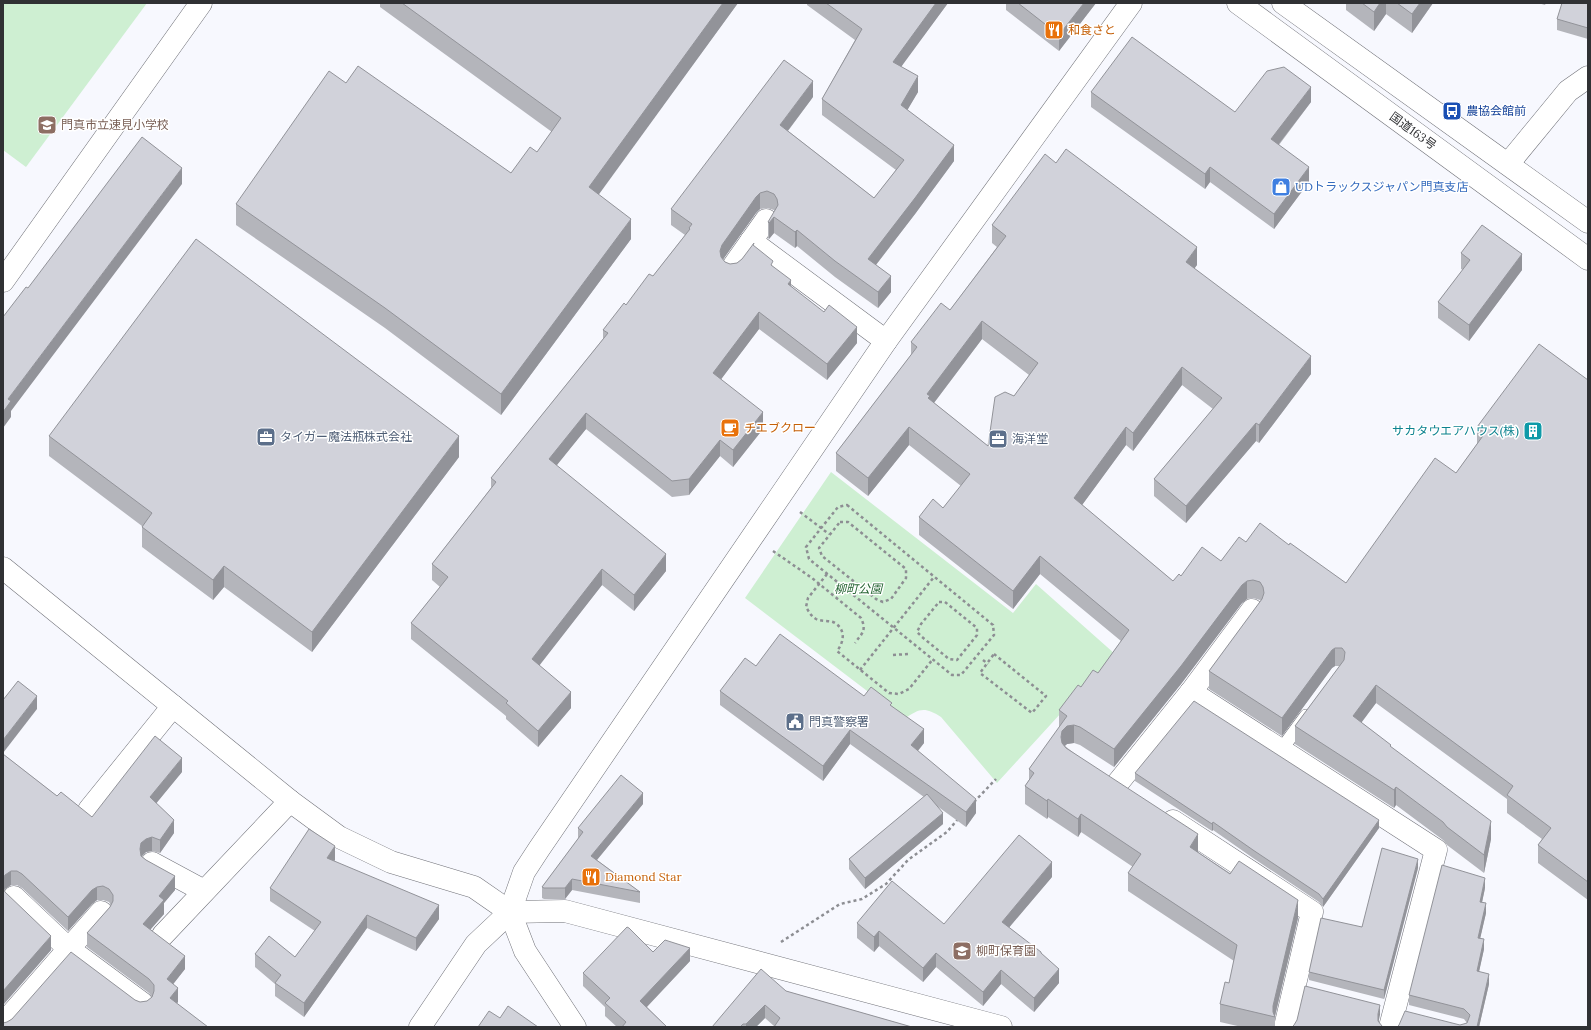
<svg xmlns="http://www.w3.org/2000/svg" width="1591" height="1030" viewBox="0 0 1591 1030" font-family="Lora,'Noto Sans JP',serif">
<rect width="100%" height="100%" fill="#f7f8fe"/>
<!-- green -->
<g fill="#ceefd2">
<path d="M3,3H147L26,167L3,150Z"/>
<path d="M831,472L1013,613L1036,584L1115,654L997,783L941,717C924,706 919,709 904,719L745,598Z"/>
</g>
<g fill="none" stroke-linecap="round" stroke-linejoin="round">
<defs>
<path id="service" d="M1281,750L1306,716"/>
<g id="minor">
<path d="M1508,164L1568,91L1588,77"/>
<path d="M751,241L886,341"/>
<path d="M732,268L766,220"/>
<path d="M3,281L201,3"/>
<path d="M1191,692L1436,850L1390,1027"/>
<path d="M1117,784L1191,692L1252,610"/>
<path d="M89,810L173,706"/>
<path d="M1173,821L1312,912L1285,1027"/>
<path d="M152,863L204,891"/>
<path d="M14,897L69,949L142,1003"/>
<path d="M163,935L290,801"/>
<path d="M3,1024L101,912"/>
</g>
<g id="tertiary">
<path d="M3,568L290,801L339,837L391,862L474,887L510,912L525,951L575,1027"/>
<path d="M510,912L565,911L1001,1027"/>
<path d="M420,1027L476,944L510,912L524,872L539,849L886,341L1131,3"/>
</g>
<g id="trunk">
<path d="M1238,3L1588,259"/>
<path d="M1283,3L1588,222"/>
</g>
</defs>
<!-- service casing -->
<use href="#service" stroke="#717279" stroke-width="14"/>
<!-- minor casing -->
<use href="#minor" stroke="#717279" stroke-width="23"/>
<!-- tertiary casing -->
<use href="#tertiary" stroke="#717279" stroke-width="23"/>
<!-- trunk casing -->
<use href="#trunk" stroke="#717279" stroke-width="23"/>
<!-- path -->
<g stroke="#8d8e93" stroke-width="2.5" stroke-dasharray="3 3" stroke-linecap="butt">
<path d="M847,505L993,625L994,635L961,675H952L809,559L806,547L838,507Z"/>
<path d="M800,512L829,534"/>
<path d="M840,522H848L906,569V578L891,599L883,602L876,599L822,556L819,548Z"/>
<path d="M773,551L812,578L861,618C867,631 862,633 855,643"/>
<path d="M827,574L808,598L806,607C809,612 811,616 816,619C822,622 830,620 835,623C846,630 844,642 837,651L889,693L899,694L909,689L933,659"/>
<path d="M939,602H945L977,628V635L957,660L949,659L922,637L917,632L921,624Z"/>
<path d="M994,654L1046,696L1032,713L980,673Z"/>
<path d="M893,655L908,654"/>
<path d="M983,660L988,664"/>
<path d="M860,670L934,577"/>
<path d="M974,802L996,779"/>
<path d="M781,942L840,904L862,899L886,884L908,860L947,832L958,819"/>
</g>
<!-- service -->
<use href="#service" stroke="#fff" stroke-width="13"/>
<!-- minor -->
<use href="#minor" stroke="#fff" stroke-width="22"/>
<!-- tertiary -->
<use href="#tertiary" stroke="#fff" stroke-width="22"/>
<!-- trunk -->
<use href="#trunk" stroke="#fff" stroke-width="22"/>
</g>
<!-- wall -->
<g fill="#b4b5bb" fill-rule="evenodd">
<path d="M380,3H738L598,194L631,239L501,415L385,328L236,225V204L346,83L511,173L537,152L552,132L380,7Z"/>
<path d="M807,3H948L901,66L918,92L907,110L954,161L915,214L876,265L891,292L878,308L835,277L797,246L795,248L774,233L769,239L768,238V222L775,212L774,210L767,208L760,209L756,213L723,259L725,262L730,264L737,263L742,259L754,246L791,286L857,343L827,380L759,329L721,379L763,429L733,467L720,456L689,495L672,497L586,429L556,465L666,571L634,611L602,585L539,665L571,708L538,747L506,719V716L411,639V623L440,587L432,580V564L491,488V478L603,339V330L653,276L685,235L671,225V209L813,97L788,131L874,198L896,170L822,115V99L855,40L807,5Z"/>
<path d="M1006,3H1096L1059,51L1006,10Z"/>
<path d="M1346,3H1433L1412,33L1386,14L1374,31L1346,10Z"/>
<path d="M1538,3H1546L1545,5Z"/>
<path d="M1588,3V39L1557,30V19Z"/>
<path d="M1091,92L1235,112L1311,102L1279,145L1309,182L1274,229L1210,182L1205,189L1091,107Z"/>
<path d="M1056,163L1197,265L1194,268L1311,374L1259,443L1256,441L1186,523L1154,496V479L1213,409L1182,385L1133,451L1126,445L1082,505L1173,581L1181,576L1221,561L1246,542L1289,545L1346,583L1456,473L1477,444V427L1588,380V900L1538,863V845L1542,839L1507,813V799L1376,703L1361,722L1391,747L1491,839L1484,873L1447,845L1443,840L1396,805L1394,808L1295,744V726L1340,666H1335L1332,668L1282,736L1209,689V671L1261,601L1260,600L1253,598L1247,599L1242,603L1181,684L1114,767L1080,745L1074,743L1067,744L1065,746L1198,852L1298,918L1275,1016V1027H1242L1220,1022V1004L1229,983L1234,961L1128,891V873L1133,867L1081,832L1078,837L1048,817L1047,819L1025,804V786L1029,780V769L1059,728V710L1081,687L1098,673L1121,641L1040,574L1013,609L919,535V517L943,508L961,486L909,445L868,496L836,471V453L911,355V342L950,310L997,247L992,243V225ZM982,339L1029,375L1014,396L988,446L934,403Z"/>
<path d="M1461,253L1522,270L1469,341L1438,318V302L1463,270L1461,269Z"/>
<path d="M49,436L459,457L312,652L224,587L213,600L142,547V526L49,456Z"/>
<path d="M756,666L864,696L892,706L924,743L918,751L976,813L966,827L937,806L943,824L865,889L849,869V859L924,797L850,744L823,781L720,705V691Z"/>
<path d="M3,754L57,796L92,817L182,772L156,803L174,833L160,853L152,851L146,852L142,856L175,890L164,903V914L150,930L185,969L173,984L178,1002L177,1003L7,1022L135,1000L140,1002L147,1001L152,997L149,993L87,947V933L110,907L111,906L109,902L103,900H97L92,904L68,931L22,888L17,885H11L5,889L4,890L5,892L51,950L3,1005Z"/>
<path d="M1135,773L1379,828L1323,907L1319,902L1253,858L1213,830L1212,831L1135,781Z"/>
<path d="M643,804L597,860L640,892V903L572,890L565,899H544L542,898V887L578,839V828Z"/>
<path d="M335,860L334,861L439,919L416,951L367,928L304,1017L275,996V984L255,967V954L295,957L315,931L270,901V888Z"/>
<path d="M1418,868L1384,999L1309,980V972L1362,927Z"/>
<path d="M1052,877L1009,927L1041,954L1059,983L1034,1012L1001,984L983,1006L936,967L923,982L879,946L874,952L857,938V923L944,924Z"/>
<path d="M1485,888L1482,902L1486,913L1480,938L1484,949L1479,971L1489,984L1479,1027L1460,1025L1467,1023L1464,1019L1409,1005V995Z"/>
<path d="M653,952L690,961L647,1007L667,1027H617L605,1016V1007L583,986V973Z"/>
<path d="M786,991L912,1027L774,1026L765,1018L756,1027H712Z"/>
</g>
<!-- shaded-wall -->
<g fill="#929399">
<path d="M723,3H738L589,208V187Z"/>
<path d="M936,3H948L893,78V62Z"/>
<path d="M1084,3H1096L1059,51V35Z"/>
<path d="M1380,3H1386V14L1374,31V12Z"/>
<path d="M1420,3H1433L1412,33V14Z"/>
<path d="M918,76V92L901,121V105Z"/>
<path d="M813,81V97L780,141V125Z"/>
<path d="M1311,87V102L1271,154V139Z"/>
<path d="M954,145V161L915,214L868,275V259Z"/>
<path d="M1210,167V182L1205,189V174Z"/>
<path d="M1309,167V182L1274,229V214Z"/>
<path d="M182,168V184L11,411V417L3,428V412L8,399Z"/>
<path d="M760,193V209L756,213L722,261L720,251L722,245L756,197Z"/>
<path d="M774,217V233L769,239V223Z"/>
<path d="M631,219V239L501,415V394Z"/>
<path d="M797,230V246L795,248V232Z"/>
<path d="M1197,247V265L1186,280V262Z"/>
<path d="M1522,254V270L1469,341V325Z"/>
<path d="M891,276V292L878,308V292Z"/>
<path d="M791,280V296L788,284Z"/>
<path d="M759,312V329L713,390V373Z"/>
<path d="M982,321V339L930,408L927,394Z"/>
<path d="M857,327V343L827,380V364Z"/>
<path d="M1311,356V374L1259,443V425Z"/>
<path d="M1182,367V385L1133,451V433Z"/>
<path d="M763,412V429L733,467V450Z"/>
<path d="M586,413V429L549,475V459Z"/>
<path d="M1256,423V441L1186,523V506Z"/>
<path d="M909,427V445L868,496V478Z"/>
<path d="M1126,427V445L1074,516V498Z"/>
<path d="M459,436V457L312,652V632Z"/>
<path d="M720,440V456L689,495V479Z"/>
<path d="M666,554V571L634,611V595Z"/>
<path d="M1040,556V574L1013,609V591Z"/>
<path d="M224,566V587L213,600V580Z"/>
<path d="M602,569V585L532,675V659Z"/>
<path d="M1247,581V599L1242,603L1181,684L1114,767V749L1242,585Z"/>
<path d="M1335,648V666L1332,668L1282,736V718L1332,650Z"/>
<path d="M1376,685V703L1353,734V716Z"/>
<path d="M571,692V708L538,747V731Z"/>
<path d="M37,696V709L3,753V740Z"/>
<path d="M1074,725V743L1067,744L1062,748L1061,737L1062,731L1067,726Z"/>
<path d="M924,729V743L911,759V745Z"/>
<path d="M850,730V744L823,781V766Z"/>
<path d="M182,758V772L150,811V797Z"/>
<path d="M1396,787V805L1394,808V790Z"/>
<path d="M643,793V804L591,867V856Z"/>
<path d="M976,799V813L966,827V812Z"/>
<path d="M1048,799V817L1047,819V801Z"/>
<path d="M943,813V824L865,889V878Z"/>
<path d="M1081,814V832L1078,837V819Z"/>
<path d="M174,820V833L160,853V840Z"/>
<path d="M1379,820V828L1323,907V899Z"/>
<path d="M1491,821V839L1484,873V855Z"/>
<path d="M1213,822V830L1212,831V824Z"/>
<path d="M1198,834V852L1190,865V847Z"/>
<path d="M152,837V851L146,852L141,857L140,849L141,843L146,839Z"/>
<path d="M335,846V860L327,871V858Z"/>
<path d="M1418,859V868L1384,999V990Z"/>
<path d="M1052,862V877L1002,936V922Z"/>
<path d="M11,871V885L5,889L3,892V879L5,875Z"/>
<path d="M175,876V890L164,903V914L143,938V924L159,896Z"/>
<path d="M1485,878V888L1480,912V902Z"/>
<path d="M572,879V890L565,899V888Z"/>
<path d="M97,887V900L92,904L68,931V917L92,890Z"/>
<path d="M1298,900V918L1275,1016H1273V1006Z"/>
<path d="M1486,903V913L1478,948V938Z"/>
<path d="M439,905V919L416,951V938Z"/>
<path d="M367,915V928L304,1017V1003Z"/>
<path d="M879,931V946L874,952V937Z"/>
<path d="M51,936V950L3,1005V991Z"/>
<path d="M1484,939V949L1477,981V971Z"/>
<path d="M690,948V961L640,1014V1001Z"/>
<path d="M936,953V967L923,982V968Z"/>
<path d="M185,956V969L167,992V979Z"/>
<path d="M1059,969V983L1034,1012V998Z"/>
<path d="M1001,970V984L983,1006V992Z"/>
<path d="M1489,974V984L1479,1027H1477Z"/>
<path d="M178,988V1002L170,1012V998Z"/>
<path d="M765,1005V1018L756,1027H746V1024Z"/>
<path d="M1380,1005V1015L1378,1024V1014Z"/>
</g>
<!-- building -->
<g fill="#d1d2da" stroke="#929399" fill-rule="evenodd">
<path d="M402,3H723L589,187L631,219L501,394L385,308L236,204L329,71L346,83L358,66L511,173L530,147L537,152L561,118Z"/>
<path d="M826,3H936L893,62L918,76L901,105L954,145L915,198L868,259L891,276L878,292L835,261L797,230L795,232L774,217L769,223L768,222L778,205L777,199L774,194L767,191L760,193L756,197L722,245L720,251L721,257L725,262L730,264L737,263L742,259L754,243L753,245L773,261L771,265L791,280L788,284L824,312L829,305L857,327L827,364L759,312L713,373L763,412L733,450L720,440L689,479L672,481L586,413L549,459L666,554L634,595L602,569L532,659L571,692L538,731L506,703L508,701L411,623L448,577L432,564L496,482L491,478L608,333L603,330L624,303L626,305L649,274L653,276L690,229L689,228L692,224L671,209L784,60L813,81L780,125L874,198L904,160L822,99L862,29Z"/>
<path d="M1018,3H1084L1059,35Z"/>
<path d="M1362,3H1380L1374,12Z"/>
<path d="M1397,3H1420L1412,14Z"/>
<path d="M1562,3H1588V28L1557,19Z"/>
<path d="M1132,37L1235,112L1267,71L1284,67L1311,87L1271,139L1309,167L1274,214L1210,167L1205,174L1091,92Z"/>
<path d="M142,137L182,168L8,399L11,401L3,412V317L26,287L28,288Z"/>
<path d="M1066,149L1197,247L1186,262L1311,356L1259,425L1256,423L1186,506L1154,479L1222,398L1182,367L1133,433L1126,427L1074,498L1173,581L1179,574L1181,576L1202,547L1221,561L1239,537L1246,542L1260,523L1289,545L1290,543L1346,583L1435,458L1456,473L1485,433L1477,427L1539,344L1588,380V882L1538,845L1551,828L1507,795L1513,786L1376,685L1353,716L1391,745L1390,746L1491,821L1484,855L1447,827L1443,822L1396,787L1394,790L1295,726L1344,660L1345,652L1342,648H1335L1332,650L1282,718L1209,671L1262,599L1264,593L1263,587L1260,582L1253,580L1247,581L1242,585L1181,666L1114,749L1080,727L1074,725L1067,726L1062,731L1061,737L1062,743L1066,748L1198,834L1190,847L1230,874L1239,861L1298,900L1273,1006V1012L1275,1017L1220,1004L1225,982L1229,983L1237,945L1128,873L1141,854L1081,814L1078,819L1048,799L1047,801L1025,786L1034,773L1029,769L1067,716L1059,710L1078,685L1081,687L1093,670L1098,673L1129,630L1040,556L1013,591L919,517L933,499L943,508L970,474L909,427L868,478L836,453L917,347L911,342L941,303L950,310L1006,236L992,225L1045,154L1056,163ZM982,321L1038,363L1014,396L1005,392L995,397L988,446L928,398L930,396L927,394Z"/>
<path d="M1482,225L1522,254L1469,325L1438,302L1470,260L1461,253Z"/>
<path d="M196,239L459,436L312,632L224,566L213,580L142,527L152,513L49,436Z"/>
<path d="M780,634L864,696L871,687L892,703L890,705L924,729L911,745L976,799L966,812L850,730L823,766L720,691L745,658L756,666Z"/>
<path d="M18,681L37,696L3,740V700Z"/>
<path d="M1194,701L1379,820L1323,899L1319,894L1253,850L1213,822L1212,824L1135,773Z"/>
<path d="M155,736L182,758L150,797L174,820L160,840L152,837L146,839L141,843L140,849L141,856L146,860L175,876L159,896L164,900L143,924L185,956L167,979L178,988L170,998L208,1027H3V1023L7,1022L12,1019L71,952L135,1000L140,1002L147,1001L152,997L154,991V985L149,979L87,933L110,907L113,901V895L109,889L103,886L97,887L92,890L68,917L22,874L17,871H11L5,875L3,879V754L57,796L61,792L92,817Z"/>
<path d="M621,775L643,793L591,856L640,892L572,879L565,888H544L542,887L583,832L578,828Z"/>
<path d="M927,794L943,813L865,878L849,859Z"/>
<path d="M309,829L335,846L327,858L439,905L416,938L367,915L304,1003L275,983L281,975L255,954L269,936L295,957L321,922L270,888Z"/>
<path d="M1019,835L1052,862L1002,922L1041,952V953L1059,969L1034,998L1001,970L983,992L936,953L923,968L879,931L874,937L857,923L892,881L944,924Z"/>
<path d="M1382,848L1418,859L1384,990L1309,972L1321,918L1362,927Z"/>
<path d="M1442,865L1485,878L1480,902L1486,903L1478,938L1484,939L1477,971L1489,974L1477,1027H1397L1399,1025L1405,1011L1460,1025L1467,1023L1470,1015L1464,1009L1409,995Z"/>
<path d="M3,888L5,892L51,936L3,991Z"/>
<path d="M627,927L629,928L653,952L665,940L690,948L640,1001L667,1027H622L626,1022L605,1003L610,998L583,973Z"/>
<path d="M761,969L786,991L912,1027H774L780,1018L765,1005L746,1024H743L740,1027H712Z"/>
<path d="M1305,986L1380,1005L1378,1014V1021L1382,1026L1383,1027H1292L1294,1025L1297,1020Z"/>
<path d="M508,1006L538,1027H478L489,1011L500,1018Z"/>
</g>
<!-- icons -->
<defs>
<symbol id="restaurant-square" viewBox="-11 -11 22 22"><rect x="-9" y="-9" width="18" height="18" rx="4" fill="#e8710a" stroke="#fff"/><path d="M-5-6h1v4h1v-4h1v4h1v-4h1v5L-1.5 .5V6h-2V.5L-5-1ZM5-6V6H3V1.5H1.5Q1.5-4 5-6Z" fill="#fff"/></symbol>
<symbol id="bus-square" viewBox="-11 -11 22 22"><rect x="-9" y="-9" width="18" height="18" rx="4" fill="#1a4fb4" stroke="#fff"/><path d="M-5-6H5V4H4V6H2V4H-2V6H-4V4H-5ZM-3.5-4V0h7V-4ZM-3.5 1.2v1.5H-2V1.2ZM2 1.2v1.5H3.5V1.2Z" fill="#fff"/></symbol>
<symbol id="school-square" viewBox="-11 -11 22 22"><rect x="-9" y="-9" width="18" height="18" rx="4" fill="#8d6e63" stroke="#fff"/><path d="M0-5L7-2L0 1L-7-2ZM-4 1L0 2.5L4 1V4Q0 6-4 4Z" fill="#fff"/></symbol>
<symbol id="shop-square" viewBox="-11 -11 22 22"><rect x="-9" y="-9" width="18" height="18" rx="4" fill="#3f7fe0" stroke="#fff"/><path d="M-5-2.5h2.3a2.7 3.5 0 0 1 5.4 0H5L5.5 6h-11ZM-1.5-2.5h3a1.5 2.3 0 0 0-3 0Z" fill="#fff"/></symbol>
<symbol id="cafe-square" viewBox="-11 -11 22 22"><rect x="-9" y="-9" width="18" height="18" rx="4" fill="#e8710a" stroke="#fff"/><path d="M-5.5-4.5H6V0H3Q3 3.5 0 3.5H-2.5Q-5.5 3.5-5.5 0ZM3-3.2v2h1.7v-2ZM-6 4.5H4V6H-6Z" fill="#fff"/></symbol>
<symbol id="building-square" viewBox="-11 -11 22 22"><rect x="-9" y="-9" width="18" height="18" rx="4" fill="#0f9aa8" stroke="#fff"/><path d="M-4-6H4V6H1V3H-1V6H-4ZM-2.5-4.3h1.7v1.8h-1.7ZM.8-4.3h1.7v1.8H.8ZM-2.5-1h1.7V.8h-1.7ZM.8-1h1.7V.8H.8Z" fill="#fff"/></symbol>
<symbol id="office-square" viewBox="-11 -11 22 22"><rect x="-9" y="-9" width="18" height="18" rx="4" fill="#5c6f8a" stroke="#fff"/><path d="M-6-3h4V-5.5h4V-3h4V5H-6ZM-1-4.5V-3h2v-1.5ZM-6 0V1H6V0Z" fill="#fff"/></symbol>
<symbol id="civic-square" viewBox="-11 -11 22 22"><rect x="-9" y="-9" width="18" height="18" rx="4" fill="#5c6f8a" stroke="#fff"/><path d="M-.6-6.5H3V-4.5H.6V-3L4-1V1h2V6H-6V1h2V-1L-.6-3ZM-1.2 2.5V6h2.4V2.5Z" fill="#fff"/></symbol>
</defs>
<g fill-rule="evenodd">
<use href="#restaurant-square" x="1043" y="19" width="22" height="22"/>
<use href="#bus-square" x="1441" y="100" width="22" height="22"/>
<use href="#school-square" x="36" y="114" width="22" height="22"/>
<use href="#shop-square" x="1270" y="176" width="22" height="22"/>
<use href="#cafe-square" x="719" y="417" width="22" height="22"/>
<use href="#building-square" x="1522" y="420" width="22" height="22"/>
<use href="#office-square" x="255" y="426" width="22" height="22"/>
<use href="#office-square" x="987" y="428" width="22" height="22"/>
<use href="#civic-square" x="784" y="711" width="22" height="22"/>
<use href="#restaurant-square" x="580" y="866" width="22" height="22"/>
<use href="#school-square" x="951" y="940" width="22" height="22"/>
</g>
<g text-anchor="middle" stroke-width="3" stroke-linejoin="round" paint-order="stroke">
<!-- food labels -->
<g font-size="12" fill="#c56008" stroke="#fff" text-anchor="start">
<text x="1068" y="34">和食さと</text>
<text x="744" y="432">チエブクロー</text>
<text x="605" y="881">Diamond Star</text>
</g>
<!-- transit labels -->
<g font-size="12" fill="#164399" stroke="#fff" text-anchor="start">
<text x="1466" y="115">農協会館前</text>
</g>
<!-- education labels -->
<g font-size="12" fill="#785e54" stroke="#fff" text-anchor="start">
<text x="61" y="129">門真市立速見小学校</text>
<text x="976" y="955">柳町保育園</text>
</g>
<!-- street labels -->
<g font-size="12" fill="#303134" stroke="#fff">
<text transform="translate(1413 131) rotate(36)" y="4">国道163号</text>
</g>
<!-- shop labels -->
<g font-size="12" fill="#366cbe" stroke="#fff" text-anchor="start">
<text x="1295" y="191">UDトラックスジャパン門真支店</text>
</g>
<!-- culture labels -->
<g font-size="12" fill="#0d838f" stroke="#fff" text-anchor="end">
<text x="1519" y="435">サカタウエアハウス(株)</text>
</g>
<!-- service labels -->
<g font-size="12" fill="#4e5e75" stroke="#fff" text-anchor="start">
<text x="280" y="441">タイガー魔法瓶株式会社</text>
<text x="1012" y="443">海洋堂</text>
<text x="809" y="726">門真警察署</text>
</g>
<!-- park labels -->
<g font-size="12" font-style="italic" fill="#256533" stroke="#fff">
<text x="858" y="593">柳町公園</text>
</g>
</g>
<!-- border -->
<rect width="1591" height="1030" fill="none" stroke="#303134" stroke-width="8"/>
</svg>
